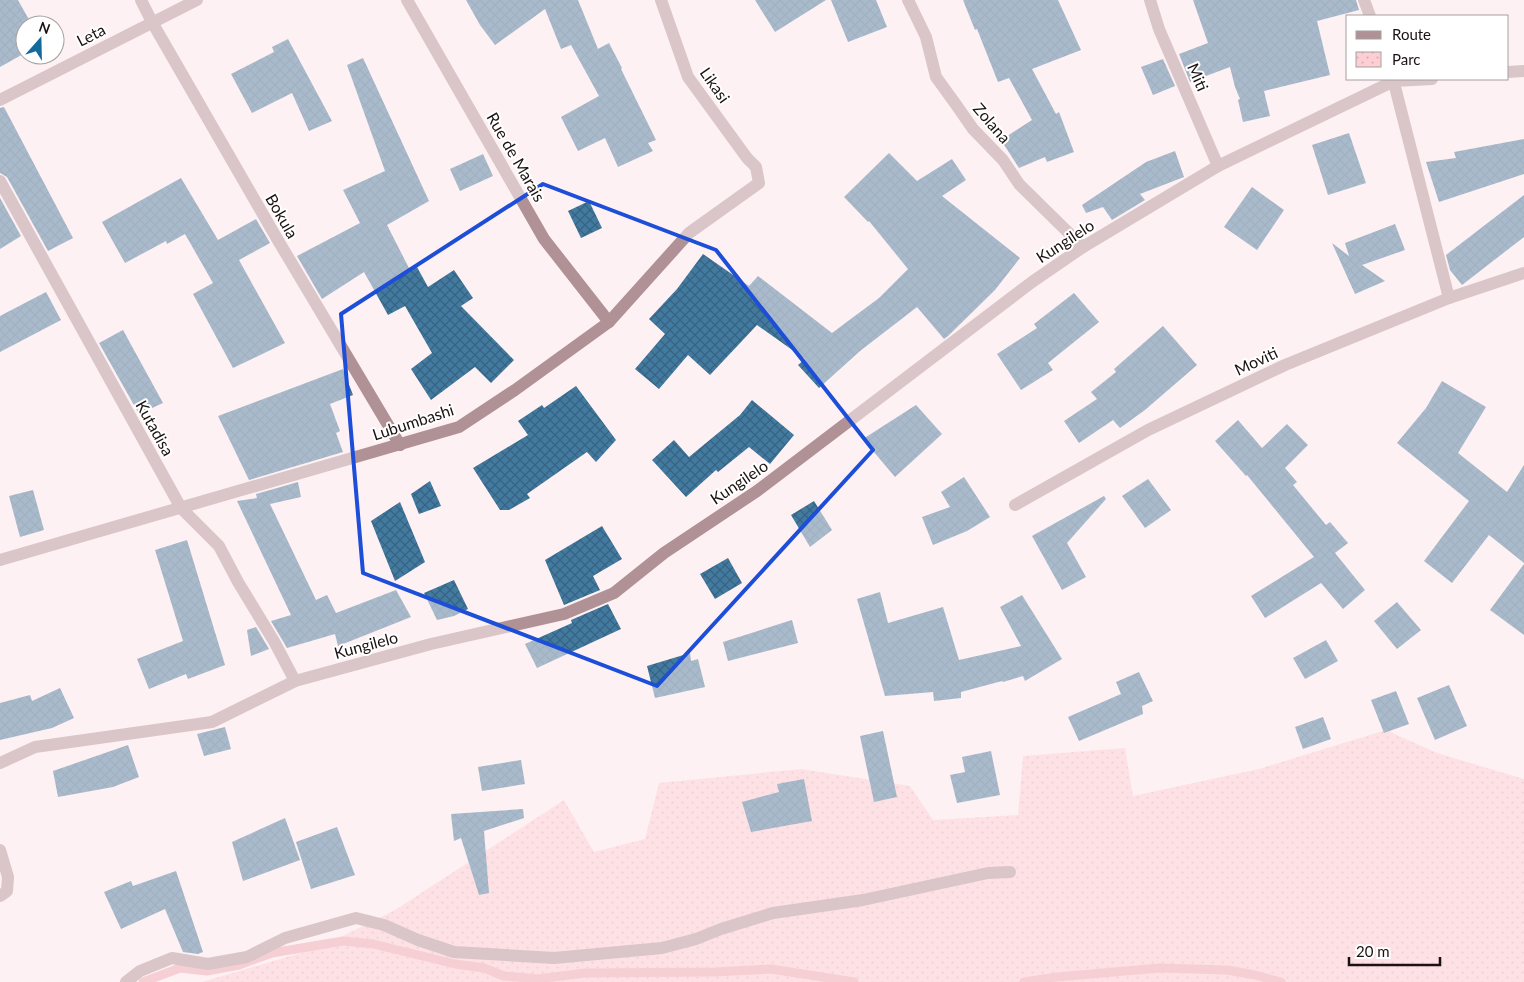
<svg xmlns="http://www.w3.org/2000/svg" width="1524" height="982" viewBox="0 0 1524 982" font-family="Lato,sans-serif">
<defs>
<pattern id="park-dots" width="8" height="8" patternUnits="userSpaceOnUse" patternTransform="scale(1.25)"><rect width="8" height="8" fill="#fdcfd5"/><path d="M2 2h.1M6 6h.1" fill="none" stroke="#d8b1b6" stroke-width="1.8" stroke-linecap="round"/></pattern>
<pattern id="building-cross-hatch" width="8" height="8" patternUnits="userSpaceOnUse" patternTransform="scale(1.25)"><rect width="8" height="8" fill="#427aa0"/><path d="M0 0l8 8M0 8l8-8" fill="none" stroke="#366381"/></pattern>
</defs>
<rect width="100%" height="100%" fill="#fef1f3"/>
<!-- park -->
<path fill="url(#park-dots)" d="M1386,730L1437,753L1524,779V982H202L321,947L395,910L564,800L594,852L645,839L659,783L801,769L910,786L933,820L1018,815L1023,756L1125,748L1133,796L1259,769Z"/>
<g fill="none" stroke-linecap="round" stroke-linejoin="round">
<!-- stream -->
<g stroke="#eda7b1" stroke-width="9">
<path d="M143,982L180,968L207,971L239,965L272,953L343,941L373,944L455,964L484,968L504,976L538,979L585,973L715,972L771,969L854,982"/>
<path d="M1024,982L1057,977L1160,968L1227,970L1255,975L1281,982"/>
</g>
</g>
<!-- building -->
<g fill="url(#building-cross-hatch)">
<path d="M0,0H18L32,25H25V53L0,67Z"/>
<path d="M466,0H578L598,49L609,43L622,68L621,69L656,140L648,143L653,151L618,167L605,138L578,151L561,117L599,96L571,45L561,49L545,9L495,45L480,25Z"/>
<path d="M755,0H826L775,32Z"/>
<path d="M831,0H876L887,27L848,42Z"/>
<path d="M963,0H1058L1081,50L1032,69L1056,114L1059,112L1074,152L1047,162L1045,157L1019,168L1001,140L1032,120L1009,78L998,82L977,29L975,30Z"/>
<path d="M1193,0H1356L1359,10L1317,21L1330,75L1264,91L1270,116L1243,122L1238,100L1240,99L1235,87L1230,67L1190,82L1179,54L1208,43Z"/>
<path d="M288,39L332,121L309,131L292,93L252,113L231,74L274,52L272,47Z"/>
<path d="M363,58L429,201L387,225L410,270L417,267L428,287L454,270L473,298L461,306L514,360L491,383L475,367L431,400L411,369L432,353L405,306L388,315L364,272L322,299L297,256L360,223L343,190L385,171L347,65Z"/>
<path d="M1163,59L1175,86L1153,95L1141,67Z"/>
<path d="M4,107L73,238L48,251L7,177L0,173V108Z"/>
<path d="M1349,133L1366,183L1328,195L1312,145Z"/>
<path d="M1524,139V174L1439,202L1426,162L1456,158L1454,152Z"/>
<path d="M1175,151L1184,177L1140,194L1145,200L1112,220L1103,207L1086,213L1082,205L1146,162Z"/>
<path d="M889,153L917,181L952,159L966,180L942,196L1020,258L995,290L948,336L944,339L917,307L860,351L819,388L798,365L805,359L757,325L710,375L688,355L659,389L635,369L665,334L649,319L677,289L703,254L749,286L758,276L832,333L879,298L908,269L869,221L868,222L844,197Z"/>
<path d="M483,154L493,176L460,191L450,169Z"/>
<path d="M181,178L218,240L256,219L270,243L239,260L285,343L233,368L193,294L213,283L185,234L167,244L166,241L125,263L102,222Z"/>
<path d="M1252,187L1284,210L1257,250L1224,227Z"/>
<path d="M1524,195V237L1462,285L1450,270L1446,255Z"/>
<path d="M0,198L21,236L0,249Z"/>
<path d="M589,201L602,228L581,238L568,211Z"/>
<path d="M1395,224L1405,250L1362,265L1385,281L1355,294L1332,243L1349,256L1345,243Z"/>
<path d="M46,292L61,320L0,352V316Z"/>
<path d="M1074,293L1099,322L1048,363L1053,370L1021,390L997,354L1037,328L1034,324Z"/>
<path d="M1163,326L1197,365L1145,410L1120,428L1113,420L1079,443L1064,421L1097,399L1091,392L1116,372L1114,369Z"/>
<path d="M123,330L163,403L139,414L99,343Z"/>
<path d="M343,369L353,395L330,404L340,431L336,433L343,452L249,480L218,416Z"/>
<path d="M1442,381L1486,407L1458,453L1507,492L1524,465V563L1489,535L1452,583L1424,561L1469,501L1397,443L1426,408Z"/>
<path d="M576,386L616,440L596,462L587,452L527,494L530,498L509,510H500L473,468L528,435L518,421L542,405L544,408Z"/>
<path d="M752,400L794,435L770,464L749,447L718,472L716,470L686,497L652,460L674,440L689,457L740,415Z"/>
<path d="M916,405L942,434L895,477L863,439Z"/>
<path d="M1238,420L1262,448L1287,424L1308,445L1285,468L1297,482L1293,485L1326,525L1330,522L1348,543L1335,553L1365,590L1343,609L1321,583L1265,618L1251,596L1314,557L1247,475L1246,476L1215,441Z"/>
<path d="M964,477L990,517L967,531L933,545L922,517L950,507L941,492Z"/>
<path d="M1148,479L1171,510L1145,528L1122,496Z"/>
<path d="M430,481L441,506L419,514L411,494Z"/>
<path d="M298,482L301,497L270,504L316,600L327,595L336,613L396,590L411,617L338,646L335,634L287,648L271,621L291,615L237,501L257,498L256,494Z"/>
<path d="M33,490L44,530L20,537L9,496Z"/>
<path d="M1104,496L1106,499L1067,543L1086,577L1062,590L1032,536Z"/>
<path d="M814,501L832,530L810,547L791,515Z"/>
<path d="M400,502L425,562L395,581L371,521Z"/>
<path d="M602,526L622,559L593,576L600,590L564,605L545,560Z"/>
<path d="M187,540L225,665L188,679L186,674L149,689L137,659L183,641L155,550Z"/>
<path d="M728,558L742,583L715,599L700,574Z"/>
<path d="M1524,564V635L1490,610Z"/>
<path d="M454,580L468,609L454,616L437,620L424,593Z"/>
<path d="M880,592L888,623L943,607L959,660L1021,646L1000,607L1022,595L1062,659L1025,681L1023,676L1003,682L1002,681L961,692V698L934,701L933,692L885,696L857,599Z"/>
<path d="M1397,602L1421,630L1397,649L1374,621Z"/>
<path d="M608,604L621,629L537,668L525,644L572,623L571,620Z"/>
<path d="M792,620L798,643L728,661L723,642Z"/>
<path d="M256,627L269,649L251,656L247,630Z"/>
<path d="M1326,640L1338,661L1305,679L1293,658Z"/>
<path d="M690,653L691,661L698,659L705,687L655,698L647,666Z"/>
<path d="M1139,672L1153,701L1142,706L1143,714L1079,741L1068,717L1121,694L1116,682Z"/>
<path d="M1449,685L1467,726L1435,740L1417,698Z"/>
<path d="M60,688L74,718L52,728L0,740V703L30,695L32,701Z"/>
<path d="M1396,691L1409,724L1384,733L1371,700Z"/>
<path d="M1323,717L1331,739L1303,749L1295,727Z"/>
<path d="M225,727L231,749L204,756L197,734Z"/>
<path d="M883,731L897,797L874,802L860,736Z"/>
<path d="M128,745L139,777L113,787L58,797L53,771Z"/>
<path d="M991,751L1000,795L957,803L950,775L965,772L962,757Z"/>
<path d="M521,760L525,784L482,791L478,767Z"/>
<path d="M804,779L812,821L751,832L742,802L779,792L777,784Z"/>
<path d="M523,809L524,818L484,831L489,893L479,895L461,838L454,841L451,814Z"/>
<path d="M285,818L300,860L243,881L232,842Z"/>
<path d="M337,827L355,875L311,889L296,842Z"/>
<path d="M176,871L203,952L198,954L183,952L165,909L121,929L104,892L131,881L133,886Z"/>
</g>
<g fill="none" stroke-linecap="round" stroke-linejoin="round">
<!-- service -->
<g stroke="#b09195" stroke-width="12">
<path d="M0,850L8,877L7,891L0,896"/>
<path d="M126,982L140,971L172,958L208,964L247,957L285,938L356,918L384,925L418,940L454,952L554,958L662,948L696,939L721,929L773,913L863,900L988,873L1010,872"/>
</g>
<!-- minor -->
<g stroke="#b09195" stroke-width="12">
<path d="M141,0L152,22L276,237L400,445"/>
<path d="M407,0L544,239L609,322"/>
<path d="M908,0L926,37L936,77L957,106L973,129L1003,160L1019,184L1083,247"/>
<path d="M1150,0L1159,29L1218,166"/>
<path d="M1364,0L1370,16"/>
<path d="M1508,72L1524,71"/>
<path d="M1393,79L1449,298"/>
<path d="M0,100L197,0"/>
<path d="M0,181L181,508L219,546L238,582L275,643L295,681"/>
<path d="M1015,505L1148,430L1285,365L1449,298L1524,273"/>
<path d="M0,560L459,427L515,390L609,322L689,233L759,183L756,167L747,158L688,77L661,0"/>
<path d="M0,763L35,747L212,722L295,681L431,644L564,614L614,593L664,553L757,491L1032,282L1083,247L1218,166L1394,81L1432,79"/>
</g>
</g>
<!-- marked area -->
<path d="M0 0H1524V982H0ZM543,184L716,250L873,450L657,686L363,573L341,314Z" fill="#fef1f3" fill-opacity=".55" fill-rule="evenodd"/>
<path fill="none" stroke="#1d4ed8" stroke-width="4" stroke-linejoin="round" d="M543,184L716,250L873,450L657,686L363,573L341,314Z"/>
<g text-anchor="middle" stroke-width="4" stroke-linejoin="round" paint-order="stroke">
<!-- street labels -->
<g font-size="16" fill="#1b1112" stroke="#fff">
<text transform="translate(91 35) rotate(-27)" y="6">Leta</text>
<text transform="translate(1198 77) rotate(66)" y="6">Miti</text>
<text transform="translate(715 85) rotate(55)" y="6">Likasi</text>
<text transform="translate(992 123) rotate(49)" y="6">Zolana</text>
<text transform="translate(516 157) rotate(60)" y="6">Rue de Marais</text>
<text transform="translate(282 216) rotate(60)" y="6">Bokula</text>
<text transform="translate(1065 241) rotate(-33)" y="6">Kungilelo</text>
<text transform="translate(1256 361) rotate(-25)" y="6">Moviti</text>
<text transform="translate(413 422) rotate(-18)" y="6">Lubumbashi</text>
<text transform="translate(155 428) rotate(61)" y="6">Kutadisa</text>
<text transform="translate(739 482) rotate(-34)" y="6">Kungilelo</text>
<text transform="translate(366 645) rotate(-15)" y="6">Kungilelo</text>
</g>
</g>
<!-- legend -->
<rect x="1346" y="15" width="162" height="65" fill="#ffffff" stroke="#a4a0a0"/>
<rect x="1356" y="31" width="25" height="8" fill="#b09195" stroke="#a4a0a0"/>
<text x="1392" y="40" font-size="15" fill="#1b1112">Route</text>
<rect x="1356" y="52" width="25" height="15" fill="url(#park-dots)" stroke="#a4a0a0"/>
<text x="1392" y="65" font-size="15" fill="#1b1112">Parc</text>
<!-- north arrow -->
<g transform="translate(40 40) rotate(20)"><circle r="24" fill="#ffffff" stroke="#a4a0a0"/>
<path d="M0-4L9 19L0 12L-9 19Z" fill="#146a9a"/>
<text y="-8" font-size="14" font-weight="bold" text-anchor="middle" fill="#1b1112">N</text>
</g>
<!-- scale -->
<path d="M1349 957v8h91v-8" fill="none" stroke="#1b1112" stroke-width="2.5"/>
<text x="1356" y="957" font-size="15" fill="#1b1112" stroke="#ffffff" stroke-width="4" paint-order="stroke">20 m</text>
</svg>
